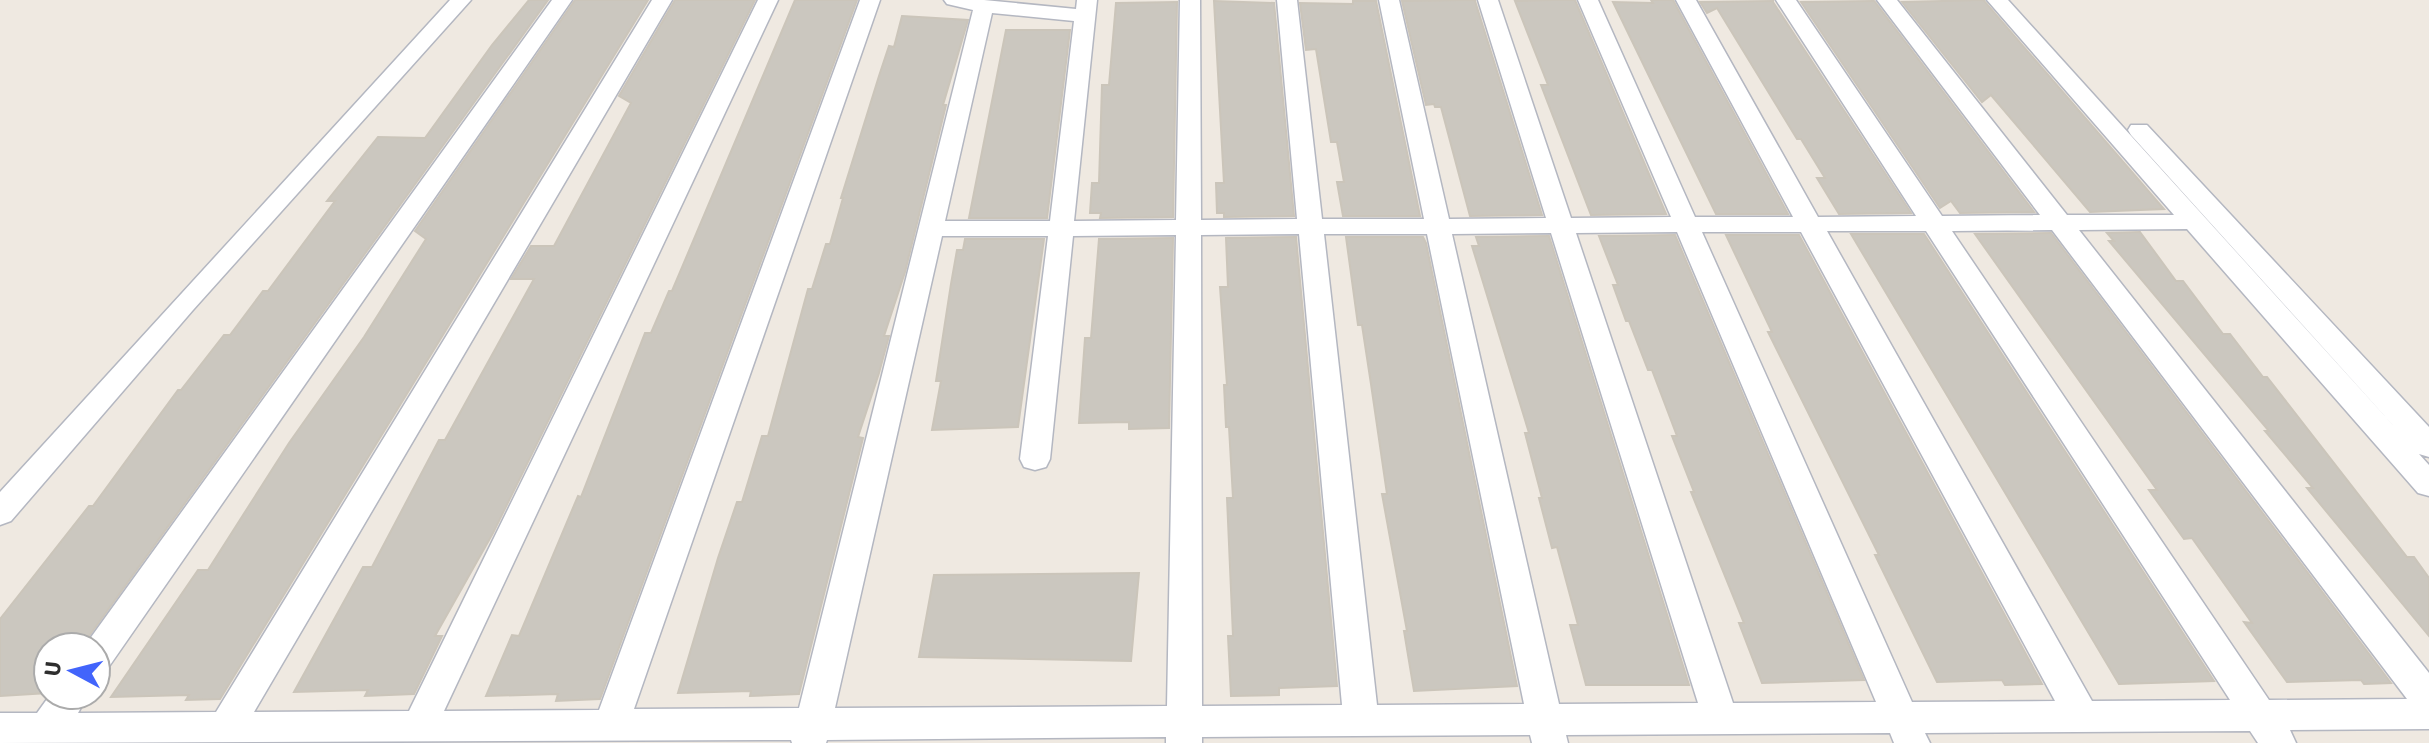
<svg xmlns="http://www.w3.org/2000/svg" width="2429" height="743" viewBox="0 0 2429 743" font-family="Signika,sans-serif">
<rect width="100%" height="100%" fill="#efe9e1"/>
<!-- building -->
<g fill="#cbc7bf" stroke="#cbc5ba" stroke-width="2">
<path d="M529,0H548L81,647H48V693L0,696V619L89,506H93L178,390H181L224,335H230L263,291H268L335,201H327L378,137L425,138L492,45Z"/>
<path d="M575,0H648L220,699L186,700L189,695L111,697L198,570H208L289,443L364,337L426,239L415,231Z"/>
<path d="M675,0H755L493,533L435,636H442L414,694L365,696L368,690L294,692L363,567H372L439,440H445L534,279H511L531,246H554L631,103L619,96Z"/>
<path d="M795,0H857L600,699L556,701L558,694L486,696L512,635L519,636L578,496L581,497L645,333H651L669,291H672Z"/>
<path d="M1475,0V1L1542,215L1470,216L1441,107H1435L1434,104L1426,105L1402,1Z"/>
<path d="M1552,0H1575L1666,214L1591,215L1541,85H1548L1515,1Z"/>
<path d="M1651,0H1673L1788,214H1716L1613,2L1653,3Z"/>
<path d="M1984,0L1985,2L2164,209L2090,212L1991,95L1982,102L1902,2Z"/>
<path d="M1214,1L1274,3L1294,216L1224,217V213H1217L1216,183H1224Z"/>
<path d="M1353,1H1376L1420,216H1343L1337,182H1344L1337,142H1331L1316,49L1306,50L1300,3L1353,4Z"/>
<path d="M1773,1V2L1911,213L1839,214L1817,178H1825L1801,139H1797L1717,8L1707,13L1700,2Z"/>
<path d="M1874,1L1875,2L2034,212L1960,213L1951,201L1940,208L1801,2Z"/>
<path d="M1177,2L1173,217L1100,218L1101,213H1090L1092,183H1099L1102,85H1109L1116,3Z"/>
<path d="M902,16L968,20L943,105H946L905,272L884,336H889L879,373L858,437L863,438L799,694L750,696L751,691L678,693L718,558L737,502H742L762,436H768L808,289H812L826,244H830L843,198H841L879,76L889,46L894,47Z"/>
<path d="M1006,30H1070L1047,218H969Z"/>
<path d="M2140,232L2176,281H2183L2223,334H2230L2263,377H2267L2407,557H2414L2429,578V636L2307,488H2313L2265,431H2269L2109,241H2114L2107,233Z"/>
<path d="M2051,233L2391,683L2364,684L2361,680L2287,682L2244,622L2252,623L2192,538L2184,539L2149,490H2157L1975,234Z"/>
<path d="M1851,234H1924L2214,681L2119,684Z"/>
<path d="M1675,235L1864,680L1762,683L1739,623H1744L1691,492H1694L1672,436H1677L1652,370H1648L1629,321H1626L1613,285H1618L1599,236Z"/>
<path d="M1726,235H1799L2042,684L2005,685L2002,680L1937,682L1875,555H1879L1768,332H1772Z"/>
<path d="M1549,236L1689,685H1586L1570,625H1578L1557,547L1552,548L1539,498H1542L1525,433H1529L1472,246H1479L1476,237Z"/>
<path d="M1296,237L1337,686L1279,688V695L1231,696L1228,636H1233L1227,498H1233L1229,427H1226L1224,385H1227L1220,287H1228L1226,238Z"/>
<path d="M1346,237H1423L1426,243L1517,686L1414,691L1404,631H1407L1382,494H1387L1371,384L1362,325H1358Z"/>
<path d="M1173,238L1169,428L1129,429V422L1079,423L1085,338H1091L1099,239Z"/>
<path d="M965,239H1044L1018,427L932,430L941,381H936L951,284L957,250H963Z"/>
<path d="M1139,573L1131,661L919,657L934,575Z"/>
</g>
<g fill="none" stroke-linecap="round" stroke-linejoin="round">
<defs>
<g id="minor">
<path d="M450,0H471L193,310L11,521L0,525V492Z"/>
<path d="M552,0H572L108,668L96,672V647H84Z"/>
<path d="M652,0H672L254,712L409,711L758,0H778L444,711L599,710L860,0H880L634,709L799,708L973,10L947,4L944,0H984L1076,9L1077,0H1097L1074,221L1176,220L1180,0H1200L1201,220L1297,219L1277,0H1297L1322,219H1424L1379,0H1399L1449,219L1546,218L1478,0H1498L1571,218L1671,217L1578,0H1598L1695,217H1793L1676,0H1696L1818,217L1916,216L1776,0H1796L1942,216L2040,215L1877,0H1897L2067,215H2174L1987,0H2008L2402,435L2131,135L2128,130L2131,125H2147L2429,427V457L2419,454L2429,465V496L2418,493L2187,229L2079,230L2429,673V729L2290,730L2296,743H2258L2250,731L1925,733L1930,743H1894L1890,733L1566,735L1568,743H1532L1530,735L1202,737V743H1166V737L827,740L826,743H792L791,740L0,743V713H37L50,695H88L78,713L216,712ZM992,13L1074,21L1050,221H945ZM2052,230L2407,699L2269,700L1952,231ZM1827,231H1926L2230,700L2092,701ZM1677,232L1876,702L1733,703L1576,233ZM1702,232H1801L2055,701L1912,702ZM1551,233L1698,703L1559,704L1452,234ZM1299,234L1342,705L1202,706L1201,235ZM1324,234H1427L1524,704L1377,705ZM1176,235L1167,706L835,708L942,236H1048L1020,459L1024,467L1035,470L1046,467L1050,459L1073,236Z"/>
</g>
</defs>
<!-- minor casing -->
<use href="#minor" stroke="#b4b7c1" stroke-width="3"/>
<!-- minor -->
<use href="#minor" fill="#fff" fill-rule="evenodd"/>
</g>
<!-- north arrow -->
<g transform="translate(72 671) rotate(277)"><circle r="38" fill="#ffffff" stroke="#ababab" stroke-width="2"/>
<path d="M0-6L14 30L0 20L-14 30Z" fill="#4264fb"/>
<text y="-12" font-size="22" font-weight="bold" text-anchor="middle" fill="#2e2e2e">U</text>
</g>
</svg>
